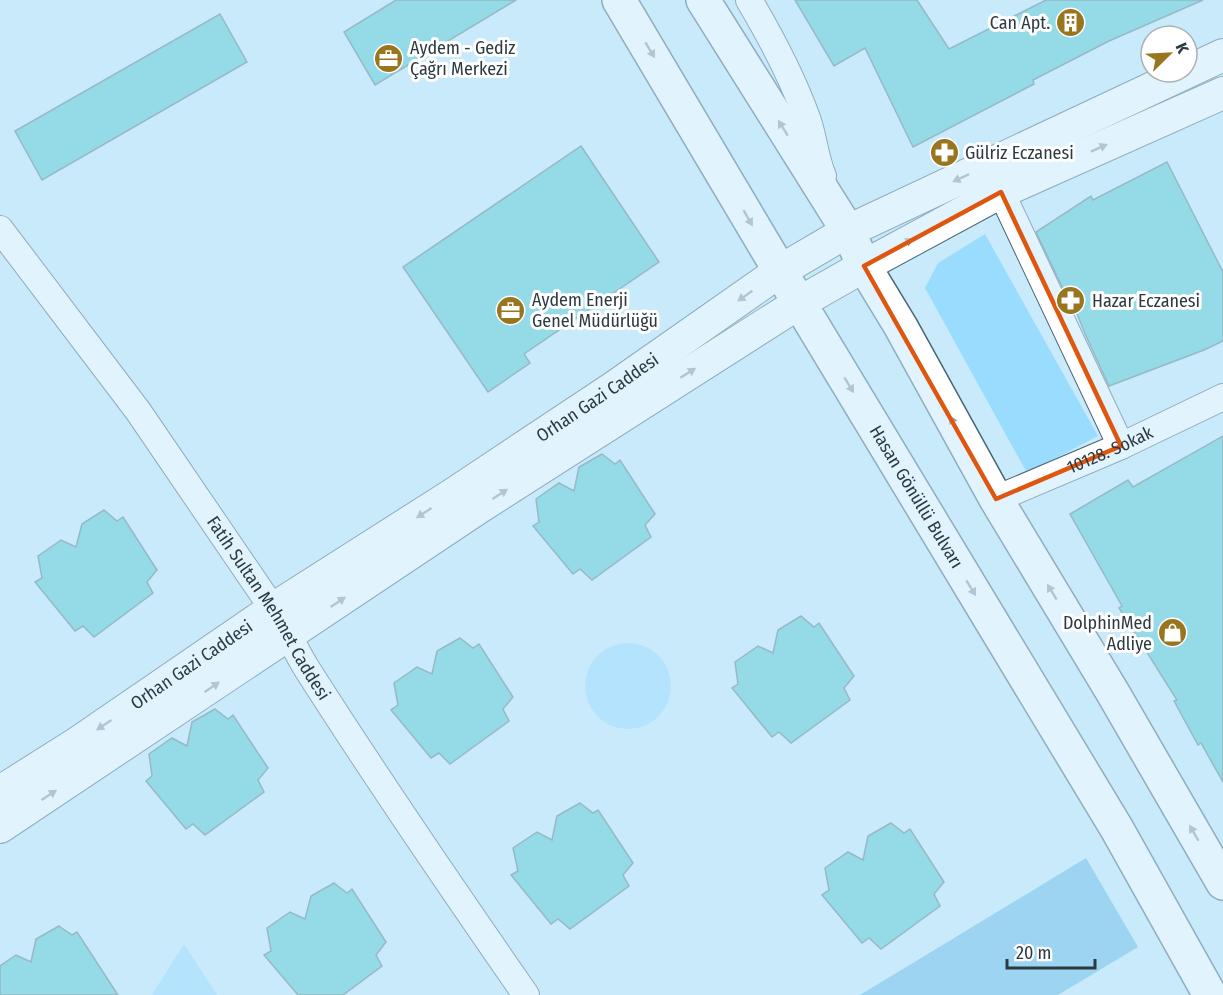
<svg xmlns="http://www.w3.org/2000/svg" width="1223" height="995" viewBox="0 0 1223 995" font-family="'Fira Sans Condensed',sans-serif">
<rect width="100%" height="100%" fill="#c9eafb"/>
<!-- green -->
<g fill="#99dcfe">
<path d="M985,234L1098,436L1027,473L925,288L938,263Z"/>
<circle cx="628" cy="686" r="43"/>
<path d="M184,944L217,995H152Z"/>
</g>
<!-- forest -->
<path fill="#66bbe4" d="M1086,858L1138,947L1058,995H860Z"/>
<!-- building -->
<g fill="#57c7cf" stroke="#5a8083" stroke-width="1.5">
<path d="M396,0H516L375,85L344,32Z"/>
<path d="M795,0H917L949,49L1046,0H1203L1109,41L1033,80L1034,84L913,147L865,48L834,66Z"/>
<path d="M220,14L247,62L42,180L15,131Z"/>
<path d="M581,146L659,262L524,354L530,363L488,392L403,267Z"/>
<path d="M1167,162L1223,272V341L1204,350L1109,386L1086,336L1068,292L1065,293L1036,232L1091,196L1093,200Z"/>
<path d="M1223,436V782L1201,743L1198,745L1174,701L1177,700L1119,608L1122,606L1070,514L1128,480L1133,487Z"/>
<path d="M602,454L615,464L620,460L655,514L645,525L651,537L592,580L580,569L573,574L533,526L539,522L536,499L559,483L574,491L579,467Z"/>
<path d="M104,510L117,521L123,517L157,570L147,582L153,593L94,637L83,626L75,631L35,582L42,578L38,556L61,540L76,547L82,524Z"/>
<path d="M801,616L814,627L819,623L854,676L844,688L850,700L791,743L779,732L772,737L732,688L738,684L735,662L758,646L773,653L778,630Z"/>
<path d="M460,638L473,648L479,644L513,697L503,709L509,721L450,764L439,753L431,758L391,710L398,705L394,683L417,667L432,674L437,651Z"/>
<path d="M215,709L228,719L233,715L268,768L258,780L264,792L205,835L193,824L186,829L146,781L152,776L149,754L172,738L187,746L192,722Z"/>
<path d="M580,803L593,813L598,810L633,863L623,875L629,886L570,929L558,919L551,924L511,875L518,871L513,848L537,832L552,840L557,816Z"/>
<path d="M891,823L904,833L910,829L944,882L934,894L940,906L881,949L869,938L862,943L822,895L829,890L825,868L848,852L863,860L868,836Z"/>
<path d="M334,883L347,893L352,889L386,942L376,955L382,966L343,995H298L264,955L271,951L267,928L290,912L305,919L311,896Z"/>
<path d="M59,926L72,935L77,932L118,995H0V966L16,955L31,962L36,939Z"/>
</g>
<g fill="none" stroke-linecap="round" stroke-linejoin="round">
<defs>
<g id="minor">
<path d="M749,0C771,37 792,77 807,118C814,137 815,158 823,176"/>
<path d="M1001,192L1121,446"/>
<path id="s1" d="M0,229L138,411L273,609C286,628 295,650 307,669C377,779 451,887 526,995"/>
<path id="s2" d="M996,499L1121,446L1223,397"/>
</g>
<g id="tertiary">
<path id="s3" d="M0,792L79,742L273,609L452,495L613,388L780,271L848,231L1223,55"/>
<path d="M0,827L478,508L799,303L864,266L1001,192L1223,93"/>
</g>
<g id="primary">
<path id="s4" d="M619,0L780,271L1117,829L1210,995"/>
<path d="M703,0L848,231L864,266L901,327L996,499L1113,693L1223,883"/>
</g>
</defs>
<!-- minor casing -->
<use href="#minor" stroke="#486574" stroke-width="28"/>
<!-- tertiary casing -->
<use href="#tertiary" stroke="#486574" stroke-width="34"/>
<!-- primary casing -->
<use href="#primary" stroke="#486574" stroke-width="36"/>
<!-- minor -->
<use href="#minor" stroke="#fff" stroke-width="26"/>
<!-- tertiary -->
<use href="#tertiary" stroke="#fff" stroke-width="32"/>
<!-- primary -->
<use href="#primary" stroke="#fff" stroke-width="33"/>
</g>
<!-- one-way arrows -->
<defs><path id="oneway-solid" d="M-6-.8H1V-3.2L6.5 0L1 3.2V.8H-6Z" transform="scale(1.5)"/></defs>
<g fill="#969ca0">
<use href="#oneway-solid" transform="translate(650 50) rotate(59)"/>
<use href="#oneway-solid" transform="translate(783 128) rotate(-122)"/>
<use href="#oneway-solid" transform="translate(1099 148) rotate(-24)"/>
<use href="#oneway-solid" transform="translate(961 178) rotate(155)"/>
<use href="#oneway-solid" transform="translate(748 218) rotate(60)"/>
<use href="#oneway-solid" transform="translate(905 243) rotate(-28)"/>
<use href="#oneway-solid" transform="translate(745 296) rotate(145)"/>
<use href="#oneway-solid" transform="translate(688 373) rotate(-32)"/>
<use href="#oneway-solid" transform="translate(849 385) rotate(59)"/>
<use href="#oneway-solid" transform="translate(954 424) rotate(-119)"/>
<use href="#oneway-solid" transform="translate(500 494) rotate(-33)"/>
<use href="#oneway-solid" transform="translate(424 513) rotate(147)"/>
<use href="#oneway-solid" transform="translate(971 588) rotate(59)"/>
<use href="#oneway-solid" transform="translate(1052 592) rotate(-121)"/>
<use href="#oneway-solid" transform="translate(338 602) rotate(-34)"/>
<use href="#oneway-solid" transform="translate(212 687) rotate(-34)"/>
<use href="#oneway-solid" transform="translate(104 725) rotate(146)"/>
<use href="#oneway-solid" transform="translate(49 795) rotate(-33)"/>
<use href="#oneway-solid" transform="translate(1194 833) rotate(-120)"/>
</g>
<!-- marked area -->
<path d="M0 0H1223V995H0ZM1001,192L1121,446L996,499L864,266Z" fill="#c9eafb" fill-opacity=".55" fill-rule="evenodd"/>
<path fill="none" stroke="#df570f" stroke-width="4.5" stroke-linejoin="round" d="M1001,192L1121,446L996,499L864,266Z"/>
<!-- icons -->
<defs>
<symbol id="building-disc" viewBox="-11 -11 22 22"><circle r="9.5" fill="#98751f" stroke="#fff"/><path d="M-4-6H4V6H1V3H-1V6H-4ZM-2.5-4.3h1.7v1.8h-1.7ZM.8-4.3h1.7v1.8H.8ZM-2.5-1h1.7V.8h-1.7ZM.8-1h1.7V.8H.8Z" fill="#fff"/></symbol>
<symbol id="office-disc" viewBox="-11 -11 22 22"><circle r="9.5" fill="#98751f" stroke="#fff"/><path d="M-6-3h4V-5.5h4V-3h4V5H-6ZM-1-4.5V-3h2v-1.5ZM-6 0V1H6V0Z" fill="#fff"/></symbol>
<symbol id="pharmacy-disc" viewBox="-11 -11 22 22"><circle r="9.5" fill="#98751f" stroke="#fff"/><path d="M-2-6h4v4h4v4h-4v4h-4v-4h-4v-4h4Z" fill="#fff"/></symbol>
<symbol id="shop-disc" viewBox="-11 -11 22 22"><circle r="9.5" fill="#98751f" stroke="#fff"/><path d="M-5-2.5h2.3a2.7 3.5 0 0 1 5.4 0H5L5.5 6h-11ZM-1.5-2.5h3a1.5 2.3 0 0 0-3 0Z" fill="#fff"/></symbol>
</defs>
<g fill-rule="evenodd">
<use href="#building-disc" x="1054" y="6" width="33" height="33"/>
<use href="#office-disc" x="372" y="42" width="33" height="33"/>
<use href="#pharmacy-disc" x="928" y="136" width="33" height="33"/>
<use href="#pharmacy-disc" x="1054" y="284" width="33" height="33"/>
<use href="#office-disc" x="494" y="294" width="33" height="33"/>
<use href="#shop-disc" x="1156" y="616" width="33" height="33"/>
</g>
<g text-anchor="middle" stroke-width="6" stroke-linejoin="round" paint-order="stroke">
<!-- poi labels -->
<g font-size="18" fill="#2d3a41" stroke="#fff" text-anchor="start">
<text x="1050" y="29" text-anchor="end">Can Apt.</text>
<text x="410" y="54">Aydem - Gediz<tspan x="410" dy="21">Çağrı Merkezi</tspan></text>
<text x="965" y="159">Gülriz Eczanesi</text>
<text x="532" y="306">Aydem Enerji<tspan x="532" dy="21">Genel Müdürlüğü</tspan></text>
<text x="1092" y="307">Hazar Eczanesi</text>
<text x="1152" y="629" text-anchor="end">DolphinMed<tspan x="1152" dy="21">Adliye</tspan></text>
</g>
<!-- street labels -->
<g font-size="18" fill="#2d3a41" stroke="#fff">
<text dy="6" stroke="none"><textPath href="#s3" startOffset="716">Orhan Gazi Caddesi</textPath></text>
<text dy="6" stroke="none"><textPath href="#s2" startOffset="124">10128. Sokak</textPath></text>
<text dy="6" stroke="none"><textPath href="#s4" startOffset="579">Hasan Gönüllü Bulvarı</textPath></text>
<text dy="6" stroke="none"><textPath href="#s1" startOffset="465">Fatih Sultan Mehmet Caddesi</textPath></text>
<text dy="6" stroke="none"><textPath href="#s3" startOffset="230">Orhan Gazi Caddesi</textPath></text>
</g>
</g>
<!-- north arrow -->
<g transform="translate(1169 54) rotate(66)"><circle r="28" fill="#ffffff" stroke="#abb0b3" stroke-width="1.5"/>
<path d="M0-4.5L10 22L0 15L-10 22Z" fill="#98751f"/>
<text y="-9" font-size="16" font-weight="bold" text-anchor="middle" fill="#2d3a41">K</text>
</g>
<!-- scale -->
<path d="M1007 959v9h88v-9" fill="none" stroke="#2d3a41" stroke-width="3"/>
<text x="1016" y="959" font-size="18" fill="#2d3a41" stroke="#ffffff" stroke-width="4.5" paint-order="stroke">20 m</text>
</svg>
